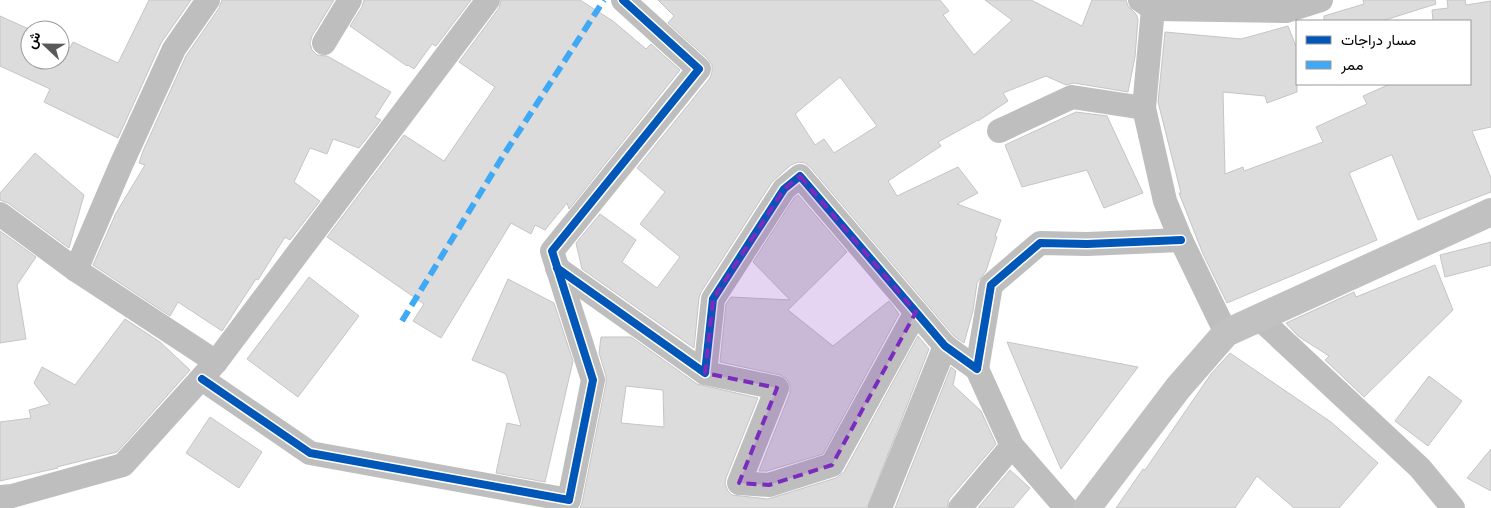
<svg xmlns="http://www.w3.org/2000/svg" width="1491" height="508" viewBox="0 0 1491 508" font-family="Karla,Vazirmatn,sans-serif">
<rect width="100%" height="100%" fill="#fff"/>
<!-- building -->
<g fill="#dcdcdc" stroke="#c5c5c5" fill-rule="evenodd">
<path d="M149,0H191L161,43L118,138L44,102L50,89L0,66V16L31,30H30V60H60V43L70,48L73,42L118,63Z"/>
<path d="M222,0H334L312,36L310,43L312,50L317,55L327,56L391,92L375,117L381,120L359,148L333,139L327,154L310,148L294,182L320,201L290,240L285,237L258,280L256,279L222,331L178,302L170,316L93,265L116,213L145,165L139,163L143,151L186,56L219,8Z"/>
<path d="M364,0H471L436,46L432,44L414,69L408,65L407,66L350,26L362,7Z"/>
<path d="M501,0H580L613,21L646,49L651,44L680,70L569,209L567,203L545,230L535,225L531,234L511,223L441,338L413,321L424,304L327,237L404,135L444,161L495,87L459,62L499,8Z"/>
<path d="M658,0H940L949,11L943,15L974,55L1012,20L985,0H1031L1082,26L1092,0H1126L1128,6L1136,14L1138,19L1135,57L1128,92L1074,83L1066,85L1046,76L1003,93L1008,101L978,121V120L938,142L941,146L888,181L897,196L958,167L978,193L957,204L1001,220L995,236L997,237L986,271L977,283L973,311L964,343L954,336L810,167L805,163L798,162L791,165L772,182L701,292L699,298L694,348L582,269L576,243L600,214L636,240L622,262L657,288L680,257L640,224L665,192L637,168L710,78L712,72V65L708,59L668,23L674,16ZM840,77L877,126L834,153L824,139L815,145L795,114Z"/>
<path d="M1363,0H1435L1436,4L1382,21H1324V16L1364,4Z"/>
<path d="M1447,0H1465L1466,5L1491,1V127L1472,131L1491,178V192L1418,220L1392,155H1391L1349,173L1377,240L1227,303L1203,254L1179,193H1181L1158,102L1165,32L1241,39L1288,26L1297,49V92L1267,103L1265,96L1223,92L1225,174L1243,167L1244,171L1323,142L1316,127L1367,104L1363,96L1390,84H1470V21H1433L1432,10L1448,8Z"/>
<path d="M1076,112L1107,116L1143,193L1104,208L1087,170L1022,187L1005,145Z"/>
<path d="M35,153L84,195L69,248L8,203L0,200V193Z"/>
<path d="M798,195L847,252L788,310L833,346L889,301L899,314L823,454L767,471H759L790,393V386L787,379L780,375L720,362L726,304L731,297L790,300L753,262L794,198Z"/>
<path d="M0,231L36,257L17,285L26,339L0,343Z"/>
<path d="M1491,242V265L1445,277L1440,255Z"/>
<path d="M1435,265L1453,310L1364,397L1325,360L1329,356L1298,336L1286,323L1354,292L1356,297Z"/>
<path d="M309,277L359,316L298,397L247,359Z"/>
<path d="M508,279L554,303L573,361L545,482L496,473L507,423L521,426L506,374L472,360Z"/>
<path d="M125,319L160,342L190,370L117,452L57,467L58,468L0,481V422L31,418L29,410L50,404L34,383L42,367L75,385Z"/>
<path d="M918,336L929,349L867,508H580L582,503L606,383V376L599,353L601,337H631L697,384L758,398L726,478L725,484L728,491L732,495L768,499L836,478L844,472ZM626,386L663,390L664,427L621,423Z"/>
<path d="M1007,342L1138,367L1061,469L1050,444Z"/>
<path d="M1230,353L1331,422L1378,463L1339,508H1294L1257,476L1235,508H1116L1143,469L1145,470L1211,374Z"/>
<path d="M951,367L956,371L953,385L981,411L996,444L949,499L947,508H895Z"/>
<path d="M1429,376L1462,401L1428,446L1395,421Z"/>
<path d="M210,417L262,452L239,488L186,453Z"/>
<path d="M1491,449V491L1467,478Z"/>
<path d="M1010,470L1030,488L1013,508H978Z"/>
</g>
<g fill="none" stroke-linecap="round" stroke-linejoin="round">
<!-- minor -->
<g stroke="#bebebe" stroke-width="24">
<path d="M1140,0L1153,9L1286,11L1321,0"/>
<path d="M1153,9L1144,108L1165,201L1181,240L1226,333"/>
<path d="M324,43L350,0"/>
<path d="M999,131L1072,97L1144,108"/>
<path d="M0,214L76,270L216,362"/>
<path d="M557,268L705,373L713,299L784,189L800,176L945,346L977,369L991,285L1040,243L1087,244L1181,240"/>
<path d="M76,270L121,165L174,49L208,0"/>
<path d="M1259,318L1420,468L1453,508"/>
<path d="M977,369L1012,446L1066,508"/>
<path d="M705,373L777,388L739,483L769,485L832,465L916,312"/>
<path d="M202,379L310,453L569,500L593,380L552,251L699,69L623,0"/>
<path d="M0,497L12,496L123,465L216,362L488,0"/>
<path d="M880,508L945,346"/>
<path d="M960,508L1012,446"/>
</g>
<!-- secondary -->
<path stroke="#c1c1c1" stroke-width="28" d="M1087,508L1178,388L1226,333L1491,212"/>
<!-- quiet -->
<path stroke="#3fa9f5" stroke-width="6" stroke-dasharray="12 6" stroke-linecap="butt" d="M402,321L503,156L604,0"/>
<defs>
<g id="cycleway">
<path d="M557,268L705,373L713,299L784,189L800,176L945,346L977,369L991,285L1040,243L1087,244L1181,240"/>
<path d="M202,379L310,453L569,500L593,380L552,251L699,69L623,0"/>
</g>
</defs>
<!-- cycleway casing -->
<use href="#cycleway" stroke="#fff" stroke-width="11"/>
<!-- cycleway -->
<use href="#cycleway" stroke="#0057b8" stroke-width="8"/>
</g>
<!-- marked area -->
<path fill="#7b2cbf" fill-opacity="0.2" stroke="#7b2cbf" stroke-width="4" stroke-dasharray="10 6" stroke-linejoin="round" d="M800,176L916,312L832,465L769,485L739,483L777,388L705,373L713,299L784,189Z"/>
<!-- legend -->
<rect x="1296" y="20" width="175" height="65" fill="#ffffff" stroke="#999999"/>
<rect x="1306" y="36" width="25" height="8" fill="#0057b8" stroke="#999999"/>
<text x="1341" y="45" font-size="15" fill="#000000">مسار دراجات</text>
<rect x="1306" y="61" width="25" height="8" fill="#3fa9f5" stroke="#999999"/>
<text x="1341" y="70" font-size="15" fill="#000000">ممر</text>
<!-- north arrow -->
<g transform="translate(45 45) rotate(292)"><circle r="24" fill="#ffffff" stroke="#999999"/>
<path d="M0-4L9 19L0 12L-9 19Z" fill="#595959"/>
<text y="-8" font-size="14" font-weight="bold" text-anchor="middle" fill="#000000">ش</text>
</g>
</svg>
